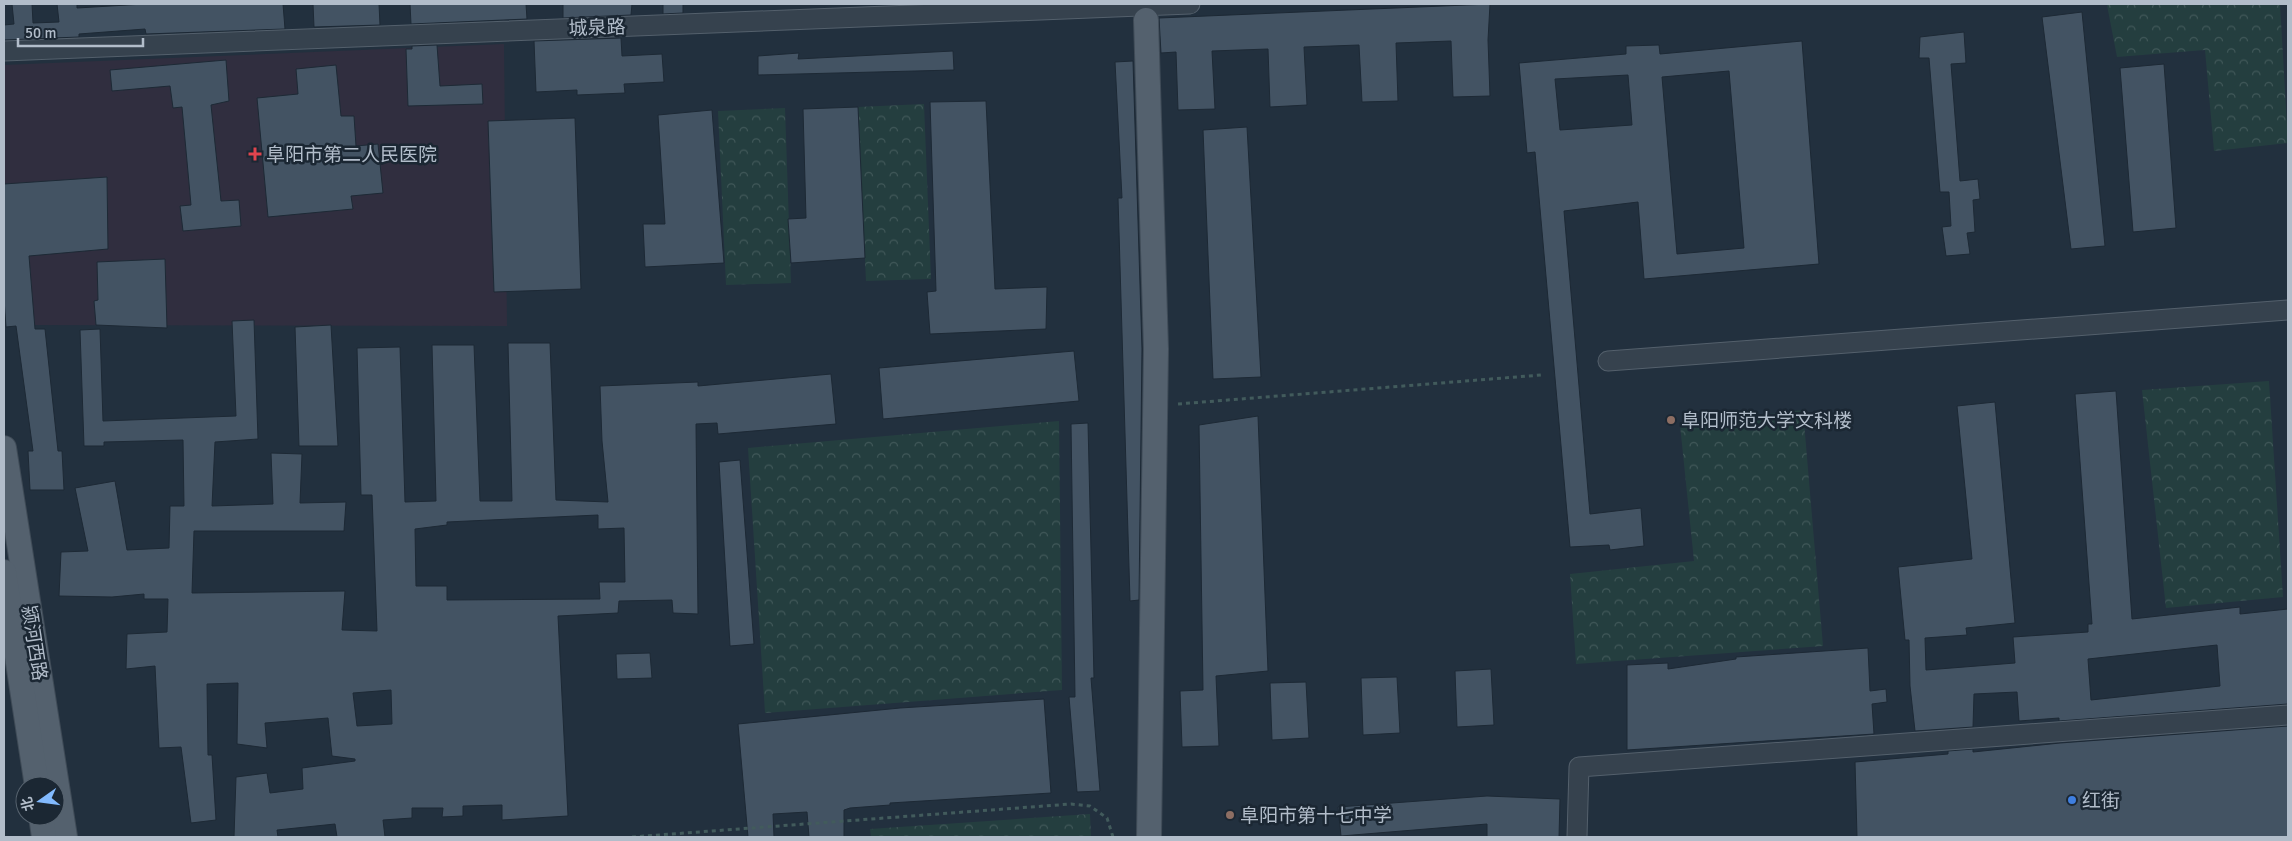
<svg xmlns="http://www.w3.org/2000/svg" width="2292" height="841" viewBox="0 0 2292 841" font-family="Signika,'Noto Sans SC',sans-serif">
<defs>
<pattern id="forest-crowns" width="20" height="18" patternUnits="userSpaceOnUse" patternTransform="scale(1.25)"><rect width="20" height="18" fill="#243e3f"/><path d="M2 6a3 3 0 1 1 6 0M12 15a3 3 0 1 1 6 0" fill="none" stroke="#415859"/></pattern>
</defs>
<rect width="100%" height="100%" fill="#22303e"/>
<!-- medical -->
<path fill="#302e3f" d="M504,44L507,326L10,325L4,243V65Z"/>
<!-- forest -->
<g fill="url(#forest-crowns)">
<path d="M2121,4H2280L2288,143L2214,151L2205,50L2117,57L2107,5Z"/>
<path d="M924,104L931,279L866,281L858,107Z"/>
<path d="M785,108L791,283L726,285L718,111Z"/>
<path d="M2269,381L2283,597L2166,608L2142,390Z"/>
<path d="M1803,410L1823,646L1576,664L1570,574L1694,561L1680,425Z"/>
<path d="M1059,421L1062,690L765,713L748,448Z"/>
<path d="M1090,814L1091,837H871L870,829Z"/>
</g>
<!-- building -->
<g fill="#435363" stroke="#1d2935" fill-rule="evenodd">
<path d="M12,4H32L33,23L59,22L57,4H77V8L144,4H283L285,29L146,34L145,29L79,34V37L4,40V25L14,24Z"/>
<path d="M313,4H379L380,25L314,27Z"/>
<path d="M410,4H526L527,19L411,24Z"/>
<path d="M563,4H632L631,15L563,18Z"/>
<path d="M663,4H683V13L663,14Z"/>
<path d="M1490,4L1488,40L1490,96L1453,97L1451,41L1396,43L1398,101L1362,102L1359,45L1304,47L1307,105L1270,107L1268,49L1212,51L1215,109L1178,110L1176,52L1161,53L1159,18Z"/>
<path d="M2082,12L2105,246L2071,249L2042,17Z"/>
<path d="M1964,32L1966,63L1951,64L1960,181L1978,179L1980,199L1973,200L1975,232L1967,233L1970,254L1946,256L1942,227L1951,226L1949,192H1940L1929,58H1919L1920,37Z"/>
<path d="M621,38L622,56L662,54L664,82L624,84L625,93L577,95V90L536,92L534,41Z"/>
<path d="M1802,41L1819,264L1644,279L1638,202L1564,211L1590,514L1641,508L1644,546L1610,550L1609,545L1570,547L1535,152L1527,153L1519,63L1626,54V46L1659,45L1660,54ZM1729,71L1744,248L1677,254L1662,77ZM1628,75L1632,125L1560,130L1555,79Z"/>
<path d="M437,45L440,86L482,84L483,104L408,106L406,49H412V46Z"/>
<path d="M953,51L954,70L758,75V56L799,53L798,59Z"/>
<path d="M226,60L229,101L211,105L221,201L239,200L241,226L183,231L180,206L191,205L182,107L173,108L170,86L112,91L110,70Z"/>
<path d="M1133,61L1142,349L1139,600L1130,601L1118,198H1122L1115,62Z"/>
<path d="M2164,64L2176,228L2133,232L2120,68Z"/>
<path d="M336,65L341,116H354L356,146L378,144L383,193L351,196L353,209L268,217L257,98L298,94L296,69Z"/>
<path d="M986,101L995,289L1047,287L1046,329L930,334L927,292L936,291L930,102Z"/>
<path d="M858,107L865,258L791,263L788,219L806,218L803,109Z"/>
<path d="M712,110L724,263L645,267L643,224H665L658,115Z"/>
<path d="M575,118L581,289L494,292L488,121Z"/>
<path d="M1247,127L1261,377L1213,379L1203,130Z"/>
<path d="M107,177L108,249L29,256L35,329H45L58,451H62L64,490H30L28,451H33L16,326L6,327L4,299V184Z"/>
<path d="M165,259L167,328L96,325L94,301L98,300L97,262Z"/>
<path d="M254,320L258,439L215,442L212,506L273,504L271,453L302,454L300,503L346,502L344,531H194L192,593L345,591L342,630L377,631L372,495H361L357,348L400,347L405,502L436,501L432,345H474L480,501H512L508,343H550L556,500L608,502L602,441L600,386L698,382V386L831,374L836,424L718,434L717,423L696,424L698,614L673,613L672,600L619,601L618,613L558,616L568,816L502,820V805L463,806V816L442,817L443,808H412V818L383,820L385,837H337L335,824L277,830L278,837H234L236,777L267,773L270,793L303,789L302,768L355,761V759L332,756L328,718L265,723L267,748L237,744L238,683L207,684L208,755H212L216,820L191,823L181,747L159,748L155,666L126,669L127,634L167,632L168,599H144V594L112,597L59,596L61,552L88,551L75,488L115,481L127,550L169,548L170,506H184L183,440L104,442V446H84L80,330L100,329L103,421L236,416L232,321ZM598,515V529L624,528L625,582H599L600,599L447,600V586H416L415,529L447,525V522ZM391,690L392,724L357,726L353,693Z"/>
<path d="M331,325L338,446H299L295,327Z"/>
<path d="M1074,351L1079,401L883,419L879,368Z"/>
<path d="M2116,391L2132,619L2240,607V614L2288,609V704L2059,721V718L2019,721L2017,692L1974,694L1973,727L1915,731L1910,686L1909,640H1905L1898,567L1972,559L1957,406L1995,402L2015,623L1966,628L1967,635L1925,638L1926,670L2015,663L2013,637L2088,632V624H2092L2075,394ZM2217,645L2220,686L2091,700L2088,659Z"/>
<path d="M1258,416L1268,671L1216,676L1219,746L1182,747L1180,691L1203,690L1199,425Z"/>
<path d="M1088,423L1094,678H1091L1100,791L1077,792L1069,697H1075L1071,424Z"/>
<path d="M740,460L754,644L730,646L719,462Z"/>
<path d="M1868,648L1870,691L1886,689L1887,702L1872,704L1874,734L1627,750V665L1668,663V669L1736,659V657Z"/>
<path d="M650,653L652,678L617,679L616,654Z"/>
<path d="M1491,669L1494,725L1457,727L1455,671Z"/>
<path d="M1397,677L1400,733L1363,735L1361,678Z"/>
<path d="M1306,682L1309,738L1272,740L1270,683Z"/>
<path d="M1044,699L1051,793L890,803V805L850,808L844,810V837H809L807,812L773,814L774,837H748L738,724L900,708Z"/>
<path d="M2288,726V837H1857L1855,762L1948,754V751L1973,749V752L2060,743Z"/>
<path d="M1487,796L1560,799L1559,837H1487V824L1341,836L1338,807Z"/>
</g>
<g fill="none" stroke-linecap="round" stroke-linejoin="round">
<defs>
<g id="minor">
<path d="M4,51L1190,4"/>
<path d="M1608,361L2288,310"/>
<path d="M1577,837L1579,767L2288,715"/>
</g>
<g id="major">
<path d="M1146,20L1156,349L1149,837"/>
<path d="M4,448L65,837"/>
<path d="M4,572L37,786"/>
<path d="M41,816L44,837"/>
</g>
</defs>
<!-- minor casing -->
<use href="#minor" stroke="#54606c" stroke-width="21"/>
<!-- major casing -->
<use href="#major" stroke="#3f4b57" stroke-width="26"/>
<!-- path -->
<g stroke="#425b5c" stroke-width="3" stroke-dasharray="4 4" stroke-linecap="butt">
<path d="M1178,404L1541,375"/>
<path d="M632,837L1071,804L1090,806L1107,818L1113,837"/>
</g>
<!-- minor -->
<use href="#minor" stroke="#36424e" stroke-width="19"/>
<!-- major -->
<use href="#major" stroke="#54616e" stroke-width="24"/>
</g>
<!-- markers -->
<path fill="#e0444e" stroke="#1b2733" stroke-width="2" d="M252.5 146.5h5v5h5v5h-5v5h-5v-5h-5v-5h5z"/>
<g fill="#8d6e63" stroke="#1b2733" stroke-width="2">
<circle cx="1671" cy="420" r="5"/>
<circle cx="1230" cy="815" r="5"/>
</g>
<circle fill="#3f7fe0" stroke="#1b2733" stroke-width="2" cx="2072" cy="800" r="5"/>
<g text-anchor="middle" stroke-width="5" stroke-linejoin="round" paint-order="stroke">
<!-- street labels -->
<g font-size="19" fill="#b2bdca" stroke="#1b2733">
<text transform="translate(597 27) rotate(-2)" y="7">城泉路</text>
<text transform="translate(35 643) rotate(81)" y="7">颍河西路</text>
</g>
<!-- poi labels -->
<g font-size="19" fill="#b2bdca" stroke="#1b2733" text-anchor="start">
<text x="266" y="161">阜阳市第二人民医院</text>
<text x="1681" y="427">阜阳师范大学文科楼</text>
<text x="2082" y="807">红街</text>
<text x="1240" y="822">阜阳市第十七中学</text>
</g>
</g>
<!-- border -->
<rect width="2292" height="841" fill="none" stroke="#b2bdca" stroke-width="10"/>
<!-- north arrow -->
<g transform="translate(40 801) rotate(256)"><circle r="24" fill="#1b2733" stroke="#57636f"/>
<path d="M0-4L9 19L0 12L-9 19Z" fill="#82bafe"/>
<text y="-8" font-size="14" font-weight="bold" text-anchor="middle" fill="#b2bdca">北</text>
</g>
<!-- scale -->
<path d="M18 38v8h125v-8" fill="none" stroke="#b2bdca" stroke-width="2.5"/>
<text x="25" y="38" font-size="15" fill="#b2bdca" stroke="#1b2733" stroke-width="4" paint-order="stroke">50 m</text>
</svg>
